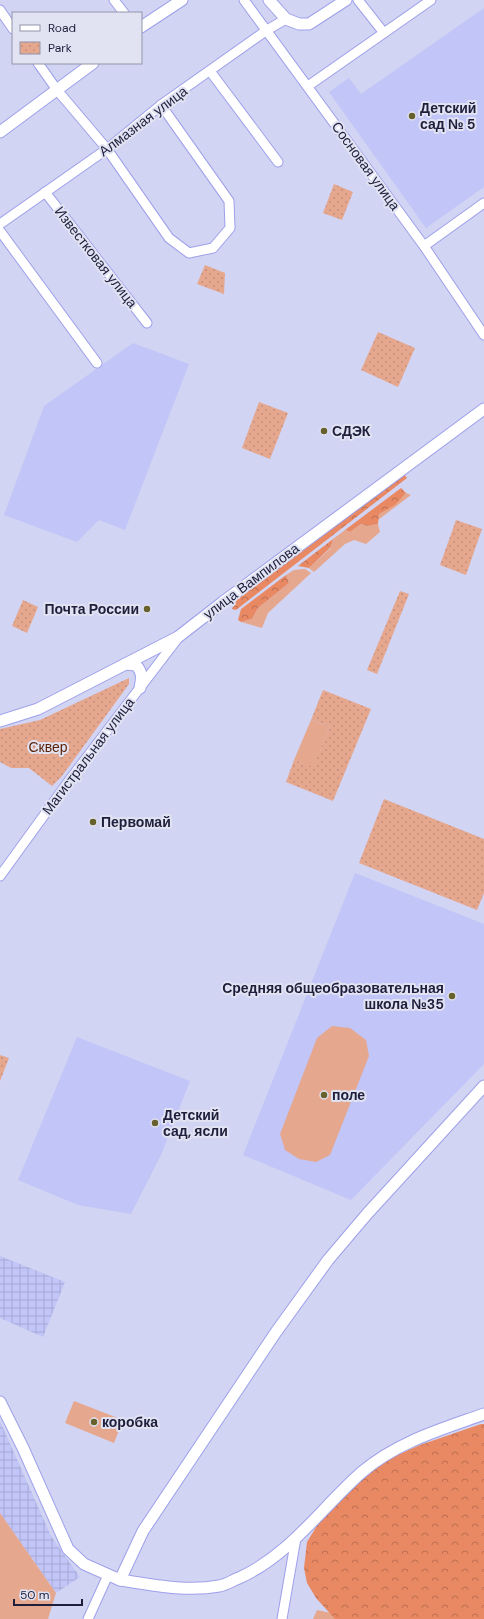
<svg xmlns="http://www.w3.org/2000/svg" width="484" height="1619" viewBox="0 0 484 1619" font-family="'DM Sans',sans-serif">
<defs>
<pattern id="industrial-grid" width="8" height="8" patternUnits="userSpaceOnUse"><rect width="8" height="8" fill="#c2c5f7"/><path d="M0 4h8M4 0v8" fill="none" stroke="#a6a9d5"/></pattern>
<pattern id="forest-crowns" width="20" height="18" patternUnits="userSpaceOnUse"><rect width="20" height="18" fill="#e98963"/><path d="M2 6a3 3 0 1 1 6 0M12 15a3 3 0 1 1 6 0" fill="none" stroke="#bc6f53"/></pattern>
<pattern id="park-dots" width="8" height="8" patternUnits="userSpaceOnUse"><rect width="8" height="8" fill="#e6a78f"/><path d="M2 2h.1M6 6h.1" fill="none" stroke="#c58f7c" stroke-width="1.8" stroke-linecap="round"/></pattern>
</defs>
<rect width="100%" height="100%" fill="#d2d4f3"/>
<!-- built -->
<g fill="#c2c5f7">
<path d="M484,8V187L426,228L329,92L349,78L361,94Z"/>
<path d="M133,343L189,364L125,530L99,520L77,542L4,515L44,406Z"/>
<path d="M355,873L484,924V1064L351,1200L243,1155Z"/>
<path d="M77,1037L190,1081L161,1155L131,1214L78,1205L18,1180Z"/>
</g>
<!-- industrial -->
<g fill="url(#industrial-grid)">
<path d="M0,1256L65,1282L43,1337L0,1318Z"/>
<path d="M0,1421L51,1536L80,1577L56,1593L0,1513Z"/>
</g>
<!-- green -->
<g fill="#e6a78f">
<path d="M406,493L411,495L378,520L379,514L397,501Z"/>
<path d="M361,524L368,526L378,524L380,532L366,544L354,540L345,544L314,572L309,568L331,548L333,539L345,530L350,532Z"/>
<path d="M305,569L311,573L268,613L262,628L241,622L252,619L258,608L289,583L286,575L294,570Z"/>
<path d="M311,720L330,727L313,768L294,760Z"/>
<path d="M332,1026L350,1028L366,1040L369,1056L330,1155L316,1162L299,1159L285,1150L280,1134L317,1038Z"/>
<path d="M74,1401L123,1420L114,1443L65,1423Z"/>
<path d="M0,1513L56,1593L48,1619H0Z"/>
<path d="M317,1610L358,1619H313Z"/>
</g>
<!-- forest -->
<g fill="url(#forest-crowns)">
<path d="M404,474L407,478L236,610L232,609L237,599Z"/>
<path d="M401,488L406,493L395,505L379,514L378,524L368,526L361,524L350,532L345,530Z"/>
<path d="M333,539L331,547L309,568L298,566Z"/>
<path d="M286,575L289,583L258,608L252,619L241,622L238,620L241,609Z"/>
<path d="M481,1424H484V1619H335L316,1598L307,1583L304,1568L307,1542L329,1506L375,1465L420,1445Z"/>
</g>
<!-- park -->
<g fill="url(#park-dots)">
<path d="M334,184L353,192L342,220L323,213Z"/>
<path d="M205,265L225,273L224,294L197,284Z"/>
<path d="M378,332L415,348L398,387L361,370Z"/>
<path d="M259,402L288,413L270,459L242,448Z"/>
<path d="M456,520L482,529L466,575L440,565Z"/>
<path d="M400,591L409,594L377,674L367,670Z"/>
<path d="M23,600L38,607L27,633L12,626Z"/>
<path d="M129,678V684L62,776L52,786L29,768H11L0,762V729L40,720Z"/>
<path d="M323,690L371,709L333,801L286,782L294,760L313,767L330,727L311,720Z"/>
<path d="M384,799L484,839V893L477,910L359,863Z"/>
<path d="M0,1055L9,1058L0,1081Z"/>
</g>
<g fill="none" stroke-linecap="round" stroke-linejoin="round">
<defs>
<g id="minor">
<path d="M114,0L124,13"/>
<path d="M244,0L424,246L484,335"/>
<path d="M358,0L384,33"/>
<path d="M0,10L13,29"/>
<path d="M38,63L57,90L107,149L169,238L189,253L213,248L230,228L229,201L161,105"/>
<path d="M210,71L278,162"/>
<path d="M308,86L431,0"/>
<path d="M45,192L147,323"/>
<path d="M0,224L107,149L161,105L267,30L286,19"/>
<path d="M0,231L97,363"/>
<path d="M424,246L484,203"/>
<path d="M0,876L71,778L178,638"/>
<path d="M88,1619L108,1575"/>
<path d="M282,1619L296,1538"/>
</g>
<g id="tertiary">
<path d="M269,0L286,19L299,24H309L346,0"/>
<path d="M141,27L182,0"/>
<path d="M0,132L93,63"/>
<path d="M125,664L136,665C143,673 142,678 140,688"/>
<path d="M0,721L38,709L178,637L223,602L484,409"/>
<path d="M0,1402L23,1448L68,1549L84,1564L120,1580L143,1531L276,1332L328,1260L367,1214L484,1086"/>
<path d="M120,1580C153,1585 187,1592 219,1586C226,1585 233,1580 239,1578C290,1555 321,1508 362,1472C397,1442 442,1429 484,1414"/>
</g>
</defs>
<!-- minor casing -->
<use href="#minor" stroke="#9ea0ea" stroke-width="11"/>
<!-- tertiary casing -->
<use href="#tertiary" stroke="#9ea0ea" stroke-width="13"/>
<!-- minor -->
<use href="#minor" stroke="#fff" stroke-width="9"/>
<!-- tertiary -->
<use href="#tertiary" stroke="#fff" stroke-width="11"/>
</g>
<!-- markers -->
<g fill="#67612d" stroke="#e1e2f2" stroke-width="1.5">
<circle cx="412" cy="116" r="4"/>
<circle cx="324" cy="431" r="4"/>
<circle cx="147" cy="609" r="4"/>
<circle cx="93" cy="822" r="4"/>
<circle cx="452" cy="996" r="4"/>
<circle cx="324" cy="1095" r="4"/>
<circle cx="155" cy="1123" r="4"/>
<circle cx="94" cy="1422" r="4"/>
</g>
<g text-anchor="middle" stroke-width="4" stroke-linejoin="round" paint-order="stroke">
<!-- poi labels -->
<g font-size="14" font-weight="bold" fill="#1f1f3c" stroke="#e1e2f2" text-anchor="start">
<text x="420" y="113">Детский<tspan x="420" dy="16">сад № 5</tspan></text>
<text x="332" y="436">СДЭК</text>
<text x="139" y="614" text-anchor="end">Почта России</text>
<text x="101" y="827">Первомай</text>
<text x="444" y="993" text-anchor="end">Средняя общеобразовательная<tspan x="444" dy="16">школа №35</tspan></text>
<text x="332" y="1100">поле</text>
<text x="163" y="1120">Детский<tspan x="163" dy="16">сад, ясли</tspan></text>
<text x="102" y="1427">коробка</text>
</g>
<!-- street labels -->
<g font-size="14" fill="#1f1f3c" stroke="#e1e2f2">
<text transform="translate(143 121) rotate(-37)" y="5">Алмазная улица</text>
<text transform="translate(366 166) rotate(54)" y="5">Сосновая улица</text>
<text transform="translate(96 257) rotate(52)" y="5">Известковая улица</text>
<text transform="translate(251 581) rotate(-37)" y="5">улица Вампилова</text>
<text transform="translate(88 756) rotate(-53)" y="5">Магистральная улица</text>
</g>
<!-- park labels -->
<g font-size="14" fill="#5a1f02" stroke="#e1e2f2">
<text x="48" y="752">Сквер</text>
</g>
</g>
<!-- legend -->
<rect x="12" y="12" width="130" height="52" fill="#e1e2f2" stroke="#9394a9"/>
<rect x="20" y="25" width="20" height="6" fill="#ffffff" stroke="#9394a9"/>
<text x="48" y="32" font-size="12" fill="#1f1f3c">Road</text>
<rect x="20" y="42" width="20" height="12" fill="url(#park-dots)" stroke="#9394a9"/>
<text x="48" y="52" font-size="12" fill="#1f1f3c">Park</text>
<!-- scale -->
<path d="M14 1599v6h68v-6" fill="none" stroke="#1f1f3c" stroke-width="2"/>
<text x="20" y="1599" font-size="12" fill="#1f1f3c" stroke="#e1e2f2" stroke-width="3" paint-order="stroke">50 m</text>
</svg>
